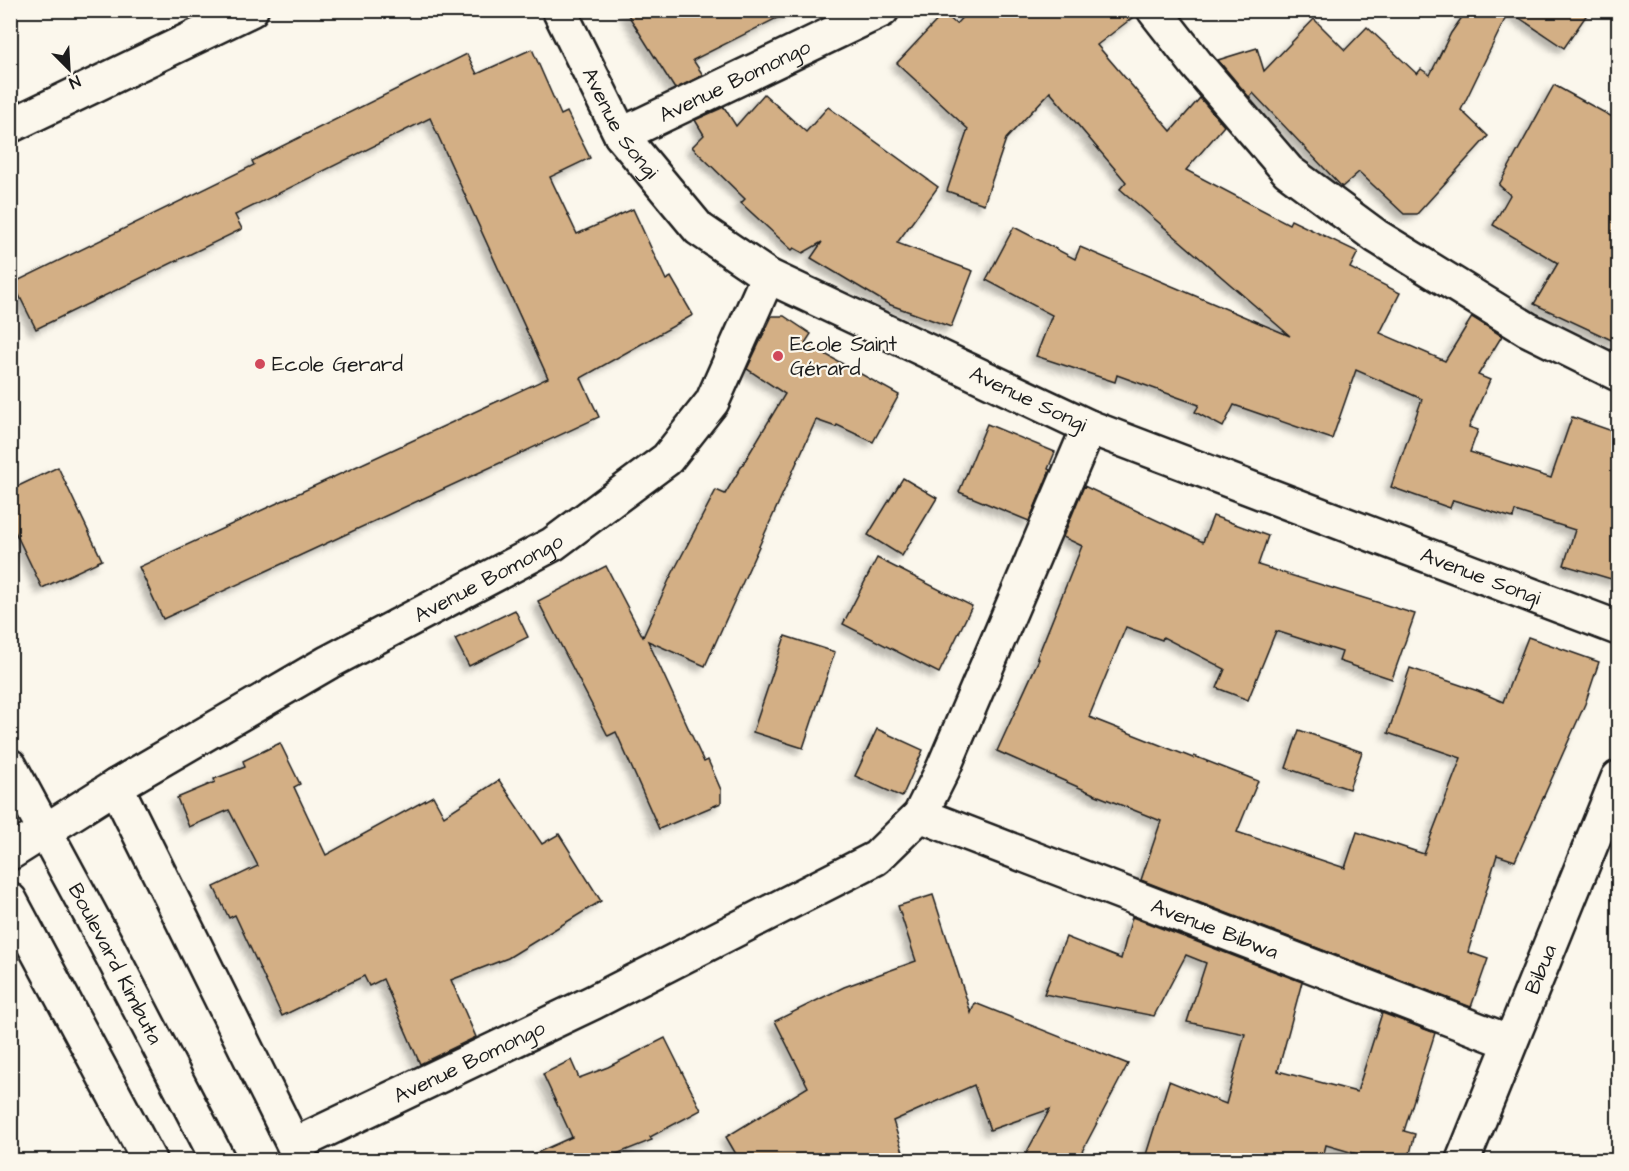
<svg xmlns="http://www.w3.org/2000/svg" width="1629" height="1171" viewBox="0 0 1629 1171" font-family="'Architects Daughter',sans-serif">
<defs>
<filter id="shadow"><feDropShadow dx="-5.5" dy="5.5" stdDeviation="3" flood-color="#0004"/></filter>
</defs>
<rect width="100%" height="100%" fill="#fbf7ec"/>
<filter id="ink" filterUnits="userSpaceOnUse"><feTurbulence type="fractalNoise" baseFrequency=".0167" numOctaves="2"/><feDisplacementMap in="SourceGraphic" scale="12" xChannelSelector="R" yChannelSelector="G"/><feConvolveMatrix kernelMatrix="1 2 1 2 8 2 1 2 1" color-interpolation-filters="sRGB"/></filter>
<g filter="url(#ink)">
<!-- building -->
<g fill="#d3af85" stroke="#1c1c1c" stroke-width="1.5" filter="url(#shadow)">
<path d="M625,10H793L693,60L703,75L675,89Z"/>
<path d="M969,10H1136V15L1097,45L1171,131L1200,98L1224,126L1186,170L1289,224L1291,220L1358,252L1350,268L1400,293L1380,333L1445,361L1472,317L1502,336L1478,375L1490,380L1469,427L1478,430L1470,452L1551,478L1572,417L1618,433V581L1564,565L1575,530L1515,511L1513,518L1453,500L1450,508L1391,487L1422,399L1356,370L1332,439L1234,405L1223,427L1195,412L1199,405L1117,375L1115,382L1036,356L1052,315L986,280L1014,227L1075,259L1080,247L1290,336L1120,189L1126,182L1050,92L1006,139L984,204L947,191L968,129L897,63L944,13L956,24Z"/>
<path d="M1467,10H1590L1564,48L1509,11L1461,110L1488,136L1417,214H1404L1359,172L1342,187L1253,93L1249,97L1218,60L1257,48L1264,71L1314,19L1345,50L1367,27L1417,74L1421,69L1430,75L1451,33Z"/>
<path d="M532,49L561,115L567,112L590,158L550,177L577,234L633,209L666,280L671,277L693,315L581,378L599,417L163,619L139,567L548,378L430,118L235,215L242,229L36,329L13,283L254,165L252,161L467,54L477,74Z"/>
<path d="M1554,85L1618,120V343L1534,304L1558,263L1493,225L1510,195L1499,185Z"/>
<path d="M764,94L806,132L828,107L938,187L897,243L973,271L951,327L888,304L811,258L822,242L803,253L794,248L792,250L741,203L745,199L692,147L704,135L695,120L724,107L736,126Z"/>
<path d="M772,316H784L811,334L805,343L899,395L873,442L837,425L836,427L816,420L705,666L648,641L704,762L708,760L721,790V803L659,829L616,732L608,736L538,601L606,566L643,637L669,580L716,490L725,494L785,394L747,369Z"/>
<path d="M987,424L1055,452L1048,469L1050,470L1029,521L959,492Z"/>
<path d="M58,467L102,560L42,588L10,521V490Z"/>
<path d="M903,478L937,498L902,556L868,535Z"/>
<path d="M1084,486L1203,542L1213,516L1268,536L1258,565L1415,614L1392,679L1339,661L1342,652L1276,631L1248,700L1217,688L1225,669L1163,637L1162,640L1126,627L1089,717L1193,758L1194,756L1258,781L1237,832L1345,868L1357,832L1424,854L1461,758L1388,733L1410,668L1478,691L1503,702L1528,637L1599,662L1585,704L1515,861L1497,855L1468,952L1488,959L1471,1007L1141,880L1161,821L1096,795L997,751L1039,659L1037,658L1082,546L1063,537Z"/>
<path d="M877,558L972,606L939,673L843,624Z"/>
<path d="M515,610L528,637L469,666L455,639Z"/>
<path d="M785,636L835,652L803,748L753,732Z"/>
<path d="M877,729L923,750L902,797L855,776Z"/>
<path d="M1299,730L1362,752L1349,789L1286,768Z"/>
<path d="M280,743L300,784L294,787L326,855L433,796L444,816L499,780L542,844L559,834L601,901L508,958L451,980L476,1037L420,1064L383,979L369,986L364,976L282,1016L235,915L229,918L214,887L258,866L229,810L189,827L177,798L215,782L214,779L245,767L243,761Z"/>
<path d="M933,895L971,1013L975,1003L1128,1064L1077,1161H1022L1050,1109L990,1130L974,1085L893,1121L906,1161H740L726,1137L808,1087L775,1021L844,987L916,961L898,906Z"/>
<path d="M1132,917L1302,982L1278,1071L1357,1092L1382,1013L1435,1033L1404,1131L1415,1134L1408,1161H1381L1326,1145L1322,1161H1144L1169,1081L1226,1104L1245,1034L1187,1022L1206,963L1186,955L1154,1016L1044,994L1066,937L1121,959Z"/>
<path d="M665,1038L701,1110L650,1137L652,1140L599,1161H518L572,1137L543,1074L571,1060L579,1078L608,1067Z"/>
</g>
<g fill="none" stroke-linecap="round" stroke-linejoin="round">
<defs>
<g id="minor">
<path id="s1" d="M559,10L621,135L699,229L768,276L1089,427L1618,628"/>
<path d="M1154,10L1197,65L1288,171L1376,236L1527,329L1618,374"/>
<path d="M10,126L251,10"/>
<path id="s2" d="M621,135L882,10"/>
<path d="M116,786L301,1160"/>
<path id="s3" d="M920,815L1510,1042"/>
<path id="s4" d="M10,853L116,786L329,662L553,544L667,459L712,402L768,276"/>
<path id="s5" d="M294,1145L594,1002L876,858L920,815L943,769L1089,427"/>
<path id="s6" d="M1463,1160L1618,778"/>
</g>
<g id="tertiary">
<path id="s7" d="M10,766L104,940L218,1160"/>
<path d="M10,900L149,1160"/>
</g>
</defs>
<!-- minor casing -->
<use href="#minor" stroke="#1c1c1c" stroke-width="38"/>
<!-- tertiary casing -->
<use href="#tertiary" stroke="#1c1c1c" stroke-width="38"/>
<!-- minor -->
<use href="#minor" stroke="#fbf7ec" stroke-width="33"/>
<!-- tertiary -->
<use href="#tertiary" stroke="#fbf7ec" stroke-width="33"/>
</g>
</g>
<!-- markers -->
<g fill="#d1495b" stroke="#fbf7ec" stroke-width="2">
<circle cx="778" cy="356" r="6"/>
<circle cx="260" cy="364" r="6"/>
</g>
<g text-anchor="middle" stroke-width="4.5" stroke-linejoin="round" paint-order="stroke">
<!-- street labels -->
<g font-size="21" fill="#1c1c1c" stroke="#fbf7ec">
<text dy="7" stroke="none"><textPath href="#s2" startOffset="126">Avenue Bomongo</textPath></text>
<text dy="7" stroke="none"><textPath href="#s1" startOffset="129">Avenue Songi</textPath></text>
<text dy="7" stroke="none"><textPath href="#s1" startOffset="633">Avenue Songi</textPath></text>
<text dy="7" stroke="none"><textPath href="#s1" startOffset="1119">Avenue Songi</textPath></text>
<text dy="7" stroke="none"><textPath href="#s4" startOffset="552">Avenue Bomongo</textPath></text>
<text dy="7" stroke="none"><textPath href="#s3" startOffset="316">Avenue Bibwa</textPath></text>
<text dy="7" stroke="none"><textPath href="#s7" startOffset="224">Boulevard Kimbuta</textPath></text>
<text dy="7" stroke="none"><textPath href="#s6" startOffset="206">Bibua</textPath></text>
<text dy="7" stroke="none"><textPath href="#s5" startOffset="194">Avenue Bomongo</textPath></text>
</g>
<!-- poi labels -->
<g font-size="21" fill="#1c1c1c" stroke="#fbf7ec" text-anchor="start">
<text x="790" y="351">Ecole Saint<tspan x="790" dy="24">Gérard</tspan></text>
<text x="272" y="371">Ecole Gerard</text>
</g>
</g>
<!-- margin -->
<rect width="1629" height="1171" fill="none" stroke="#fbf7ec" stroke-width="36"/>
<rect x="18" y="18" width="1593" height="1135" fill="none" stroke="#1c1c1c" stroke-width="2" filter="url(#ink)"/>
<!-- north arrow -->
<g transform="translate(69 69) rotate(156)" stroke="#fbf7ec" stroke-width="4.5" paint-order="stroke">
<path d="M0-4.5L10 22L0 15L-10 22Z" fill="#1c1c1c"/>
<text y="-9" font-size="16" font-weight="bold" text-anchor="middle" fill="#1c1c1c">N</text>
</g>
</svg>
